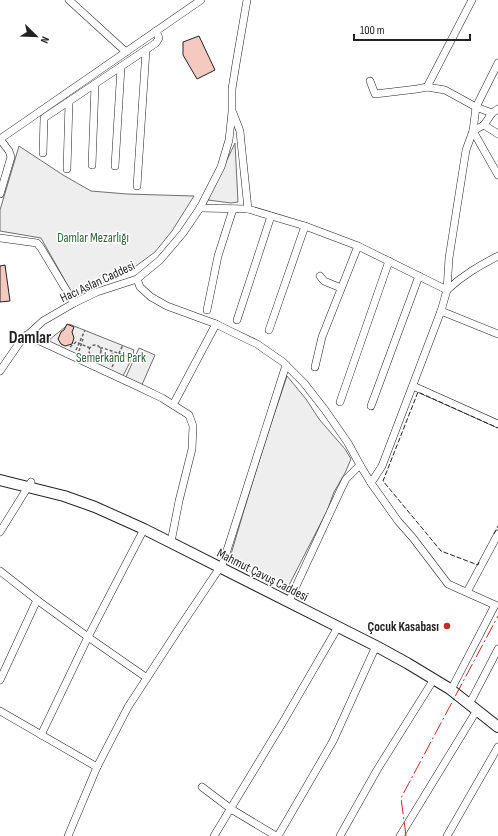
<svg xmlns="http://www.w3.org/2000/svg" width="498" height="836" viewBox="0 0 498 836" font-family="'Sofia Sans Condensed',sans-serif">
<rect width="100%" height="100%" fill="#fff"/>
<!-- green -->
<g fill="#eee" stroke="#6f6f6f">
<path d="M235,143L238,202L231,203L208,200Z"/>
<path d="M19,146L63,175L91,191L127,194L194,196L172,231L155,252L132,269L97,286L83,294L76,295L72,293L41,238L0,231V210Z"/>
<path d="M69,324L134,350L132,358L122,378L50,344V339Z"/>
<path d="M139,348L155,355L141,387L125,379Z"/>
<path d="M287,376L306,399L319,419L345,449L351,459L345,473L334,492L327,511L287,589L229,561C247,499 266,437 287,376Z"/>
</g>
<!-- building -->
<g fill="#f3c9c0" stroke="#222">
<path d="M199,36L215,70L197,79L183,55V42Z"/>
<path d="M5,265L10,301L0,302V266Z"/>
<path d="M67,324L74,327L72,332L74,338L72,344L65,346L61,344L58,339L61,332L64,330Z"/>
</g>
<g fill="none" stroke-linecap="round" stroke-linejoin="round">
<defs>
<g id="street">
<path d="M69,0L126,52"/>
<path d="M370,81L375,94L417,89L427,87L445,90L476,107L492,113"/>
<path d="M427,87L472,0"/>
<path d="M498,109L492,113L484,125L473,131L498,175"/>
<path d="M233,113L240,131L241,142L248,209"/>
<path d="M484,125L498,134"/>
<path d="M0,139L201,0"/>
<path d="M0,139L9,151L11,157L0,194"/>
<path d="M43,153L44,118L156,43L159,38L156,31"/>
<path d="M92,165L95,85"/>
<path d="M115,166L121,67"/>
<path d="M67,169L69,102"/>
<path d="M137,186L146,50"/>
<path d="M200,208L248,209L305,226L358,246L447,290L441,311L382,466L371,483L398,521L413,538L448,584L495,605L453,686"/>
<path d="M0,238L37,243L41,248L74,303"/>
<path d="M320,276L324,281L341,288"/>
<path d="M137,279L140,287L151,297L167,306L216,324L230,331L257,344L283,362L304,383L325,410L348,443L360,465L371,483"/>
<path d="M447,290L449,258L466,150L473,131L476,107L498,63"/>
<path d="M447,290C463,275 479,266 498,256"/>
<path d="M207,310L218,256L233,209"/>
<path d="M441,311L498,334"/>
<path d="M237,320L271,216"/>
<path d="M269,330L305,226"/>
<path d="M27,335L137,386L162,398L189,415L193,426L192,449L179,501L172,537"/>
<path d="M315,367L322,337L358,246"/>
<path d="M0,371L20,342L43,321L74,303L97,292L137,279L160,260L183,233L200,208L221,167L229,140L232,112V89L236,64L247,0"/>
<path d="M413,386L498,424"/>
<path d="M340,402L389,261"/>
<path d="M173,405L216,324"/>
<path d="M371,406L419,276"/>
<path d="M0,532L31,482"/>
<path d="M0,571L37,600L88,637L144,529"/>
<path d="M467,592L498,534"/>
<path d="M291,597L341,489L346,479L360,465"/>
<path d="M0,680L37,600"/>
<path d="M472,699L498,649"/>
<path d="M0,711L97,767"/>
<path d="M41,735L88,637L147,678"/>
<path d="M202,787L231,809L276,836"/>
<path d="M68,836L97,767L128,707L182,624L223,563L286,365"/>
<path d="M214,836L283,722L338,627"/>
<path d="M278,836L333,741L376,646"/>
<path d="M340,836L377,770L434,679"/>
<path d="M400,836L477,710"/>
<path d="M447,836L498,747"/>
</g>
<path id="secondary" d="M0,480L64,496L95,507L144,529L376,646L407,663L450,689L498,727"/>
</defs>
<!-- street casing -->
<use href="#street" stroke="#222" stroke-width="8"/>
<!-- secondary casing -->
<use href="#secondary" stroke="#222" stroke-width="12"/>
<!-- path -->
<g stroke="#646464" stroke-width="1.5" stroke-dasharray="3 2" stroke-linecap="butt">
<circle cx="95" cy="351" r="6"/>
<path d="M70,347L76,342L90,348"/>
<path d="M100,348H103L132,358"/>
<path d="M76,350L85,330"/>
<path d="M79,351L83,339"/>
<path d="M109,360L113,352"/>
<path d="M112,367L123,345"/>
</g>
<!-- street -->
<use href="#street" stroke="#fff" stroke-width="7"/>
<!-- secondary -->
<use href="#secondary" stroke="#fff" stroke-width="10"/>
<!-- fence -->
<g stroke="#222" stroke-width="1" stroke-dasharray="5 2" stroke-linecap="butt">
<path d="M494,534L498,526"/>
<path d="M479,562L478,565L441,551L383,481L418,392L498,428"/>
</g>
<!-- power -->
<path stroke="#c62828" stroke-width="1" stroke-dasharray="14 3 2 3" stroke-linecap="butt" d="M406,836L401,798L498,616"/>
</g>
<!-- markers -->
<circle fill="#c62828" stroke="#fff" stroke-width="1.5" cx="447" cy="626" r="4"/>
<g text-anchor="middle" stroke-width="3" stroke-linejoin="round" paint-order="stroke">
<!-- park labels -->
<g font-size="13" fill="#2f5e38" stroke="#fff">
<text x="93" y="242">Damlar Mezarlığı</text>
<text x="111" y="362">Semerkand Park</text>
</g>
<!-- street labels -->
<g font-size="13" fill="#222" stroke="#fff">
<text transform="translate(97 281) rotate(-25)" y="5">Hacı Aslan Caddesi</text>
<text transform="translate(263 574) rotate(27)" y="5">Mahmut Çavuş Caddesi</text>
</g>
<!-- poi labels -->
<g font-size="13" font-weight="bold" fill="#222" stroke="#fff" text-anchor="end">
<text x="439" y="631">Çocuk Kasabası</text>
</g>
<!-- district labels -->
<g font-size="17" font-weight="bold" fill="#222" stroke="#fff">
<text x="30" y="343">Damlar</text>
</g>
</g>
<!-- north arrow -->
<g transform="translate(36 36) rotate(113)" stroke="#ffffff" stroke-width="3" paint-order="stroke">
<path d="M0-3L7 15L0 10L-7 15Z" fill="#222222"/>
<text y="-6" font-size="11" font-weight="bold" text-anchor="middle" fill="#222222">N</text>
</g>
<!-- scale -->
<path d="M354 34v6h116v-6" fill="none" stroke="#222222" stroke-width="2"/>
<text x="360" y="34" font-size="12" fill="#222222" stroke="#ffffff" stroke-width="3" paint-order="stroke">100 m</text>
</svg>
